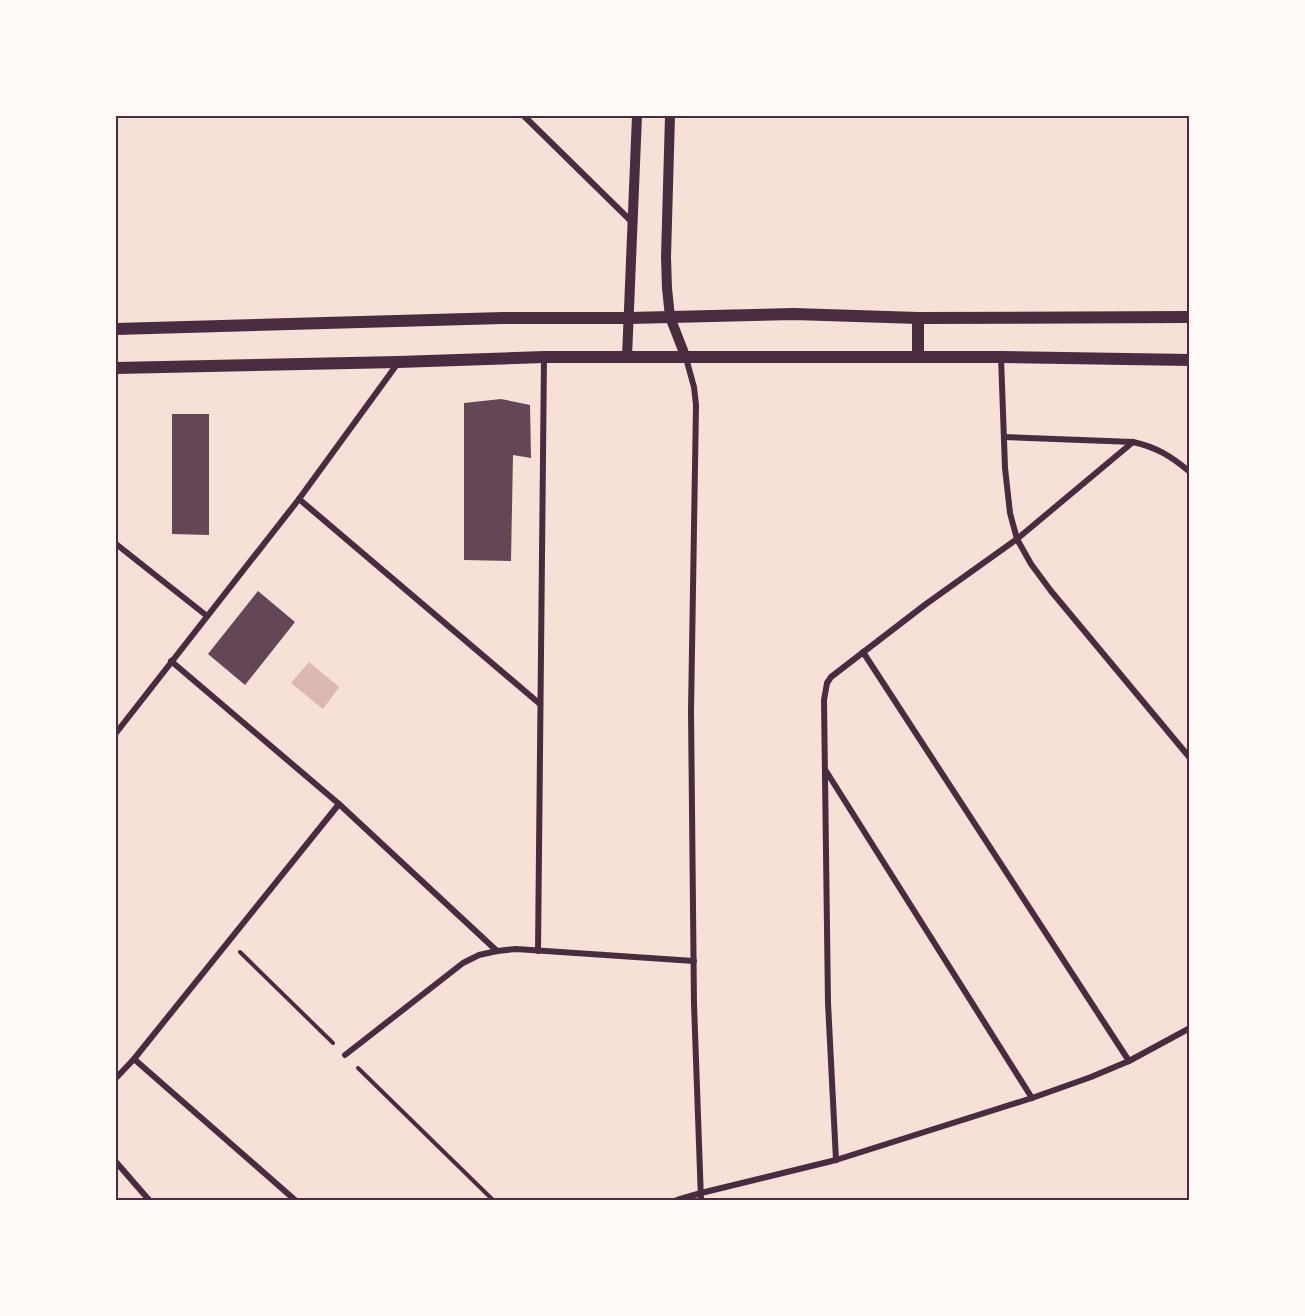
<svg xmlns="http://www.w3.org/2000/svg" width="1305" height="1316" viewBox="0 0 1305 1316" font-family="Literata,serif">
<rect width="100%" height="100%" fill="#f7e1d7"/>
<!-- water -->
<path fill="#dcb8b0" d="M309,662L339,687L323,709L291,683Z"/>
<!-- building -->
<g fill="#644757">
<path d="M501,399L530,405L531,458L513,455L511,561L464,560V403Z"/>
<path d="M172,414H209V535L172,534Z"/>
<path d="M258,591L295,622L245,685L208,654Z"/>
</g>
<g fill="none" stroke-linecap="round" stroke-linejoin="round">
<!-- path -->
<g stroke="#4a2c40" stroke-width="4">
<path d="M240,952L333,1043"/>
<path d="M358,1068L493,1200"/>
</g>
<!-- minor -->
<g stroke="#4a2c40" stroke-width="6">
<path d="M524,116L632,222"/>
<path d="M1001,357L1005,468L1010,513L1017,539L1031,564L1051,591L1190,758"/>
<path d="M686,358L694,387L696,405L691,711L694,1004L701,1200"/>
<path d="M1004,437L1133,442C1156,447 1171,456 1190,472"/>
<path d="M299,499L540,704"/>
<path d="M116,544L207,616"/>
<path d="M863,652L1129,1061"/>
<path d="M171,661L339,804L497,951"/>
<path d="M116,733L299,499L398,363"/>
<path d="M826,771L1032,1098"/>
<path d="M538,951L544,357"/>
<path d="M345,1055L463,963L479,955L497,951L516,949L694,961"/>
<path d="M134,1059L295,1200"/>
<path d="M116,1078L134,1059L339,804"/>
<path d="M836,1160L828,1003L824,700L827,683L831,677L926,604L1017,539L1133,442"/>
<path d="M116,1162L149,1200"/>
<path d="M677,1200L701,1193L836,1160L1032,1098L1091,1077L1129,1061L1190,1028"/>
</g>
<!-- tertiary -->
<g stroke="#4a2c40" stroke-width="10">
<path d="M670,116L666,257L667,288L670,317L686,358"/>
<path d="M627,357L637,116"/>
</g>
<!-- secondary -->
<g stroke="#4a2c40" stroke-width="12">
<path d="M116,329L503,318H629L794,314L918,318L1190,317"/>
<path d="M918,357V318"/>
<path d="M116,368L398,362L544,357H1001L1190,360"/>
</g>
</g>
<!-- border -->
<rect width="1305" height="1316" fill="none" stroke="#fffaf5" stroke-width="234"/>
<rect x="117" y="117" width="1071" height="1082" fill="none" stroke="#4a2c40" stroke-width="2"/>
</svg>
